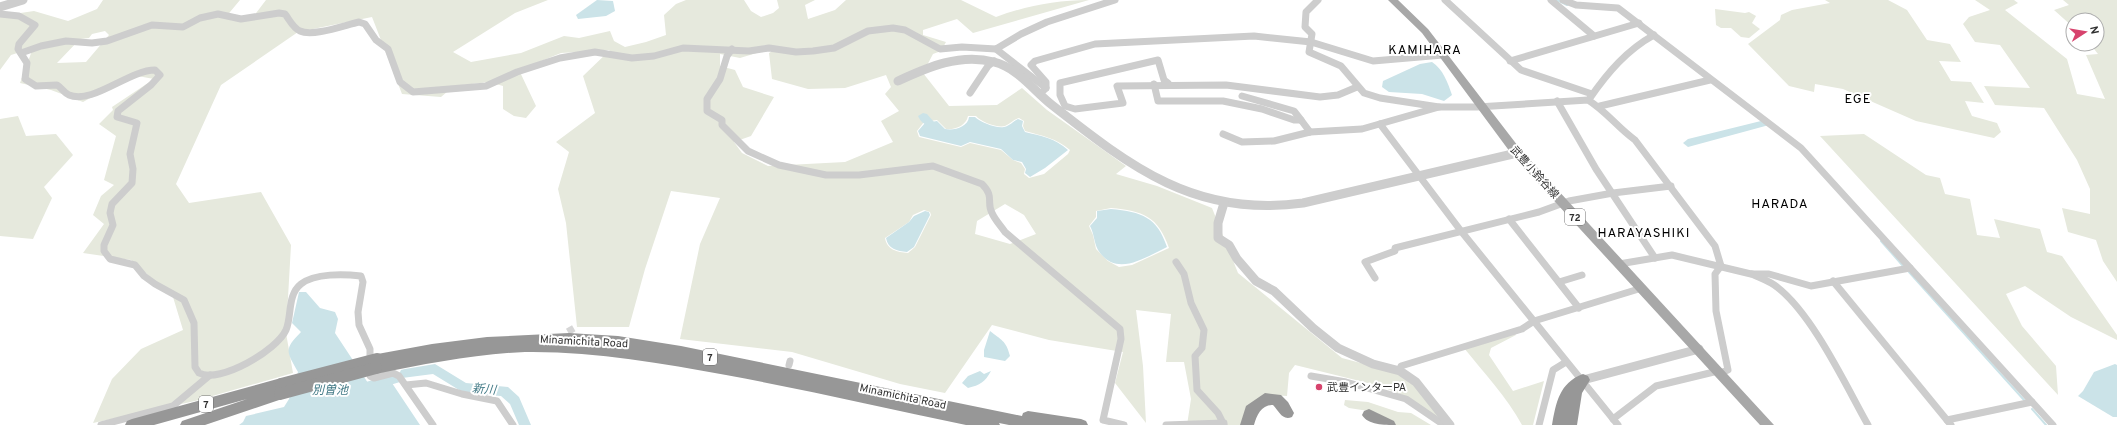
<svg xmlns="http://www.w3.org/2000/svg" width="2117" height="425" viewBox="0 0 2117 425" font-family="Overpass,'Noto Sans JP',sans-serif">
<rect width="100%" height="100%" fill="#fff"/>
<!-- green -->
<g fill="#e6e9dd" fill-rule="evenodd">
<path d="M103,0H240L225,18L250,21L266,0H548L515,13L453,52L471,62L521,53L564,36L579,38L610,31L614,41L625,47L646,42L666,35L664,15L676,4L686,0H744L751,11L761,17L773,13L779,8L777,0H815L805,5L808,19L835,10L846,0H961L996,17C1026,6 1056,0 1089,0L973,33L957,19L923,30V35L946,42L941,51L933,54L923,73L949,106L997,105L1022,88L1047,110L1126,166L1116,174L1157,186L1212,208L1238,273L1342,358L1398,373L1415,384L1443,421L1407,397L1380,386L1295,365L1289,373L1287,396L1269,395L1242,425H1187L1191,399L1184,362H1166L1171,314L1136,310L1143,366L1146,423L1115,383L1123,352L1049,340L992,325L945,393L900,384L792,352L680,339L700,244L720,198L671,191L645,269L629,327H577L566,223L558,189L569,152L556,142L595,113L583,76L610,50L561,53L519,70L536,106L526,118L514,116L503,109V86L489,82L454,86L441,97L402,94L372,17L298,32L221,85L176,184L189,203L261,192L291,245L286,333L293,373L195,401L93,423L112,379L141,349L183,330L173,297L131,260L83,253L104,224L93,215L101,196L114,185L104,180L116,136L99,124L113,110L112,107L154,79L132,75L83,102L51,90L20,83L33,48L11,55L0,70V16L34,11L68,21L97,9ZM105,31L109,35L86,62L57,63L80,39L89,38L92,34ZM764,45L778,48L769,53L772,79L808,89L845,88L886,75L891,87L885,94L899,111L881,121L893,142L845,162L768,166L742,153L734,142L751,136L774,97L743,87L735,70L720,66V54L740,58L760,52ZM968,116H976C981,122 997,128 1005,126C1010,124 1013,120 1019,118L1024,121L1023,126L1025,131C1043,136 1056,138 1070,150L1068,154L1044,174L1029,178L1024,174L1025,169L1021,163L1013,160L1001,150L970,143L961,147L919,137L917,131L924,122L937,120L946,129C955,130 966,126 968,116ZM1005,204L1024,215L1036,234L1010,244L975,234L977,221ZM1111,208C1143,211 1158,216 1169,248L1132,265L1119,267L1108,261L1096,249L1093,235L1089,226L1096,217V211ZM924,210L930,212L931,215L915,247L908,253C897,252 887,250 885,238L909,222L913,215Z"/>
<path d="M1825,0H1888L1907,10L1927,40L1950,44L1961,62L1939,61L1951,81L1971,82L1984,103L1965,101L1972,116L1997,123L2001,132L1994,138L1916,121L1843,89L1815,84L1814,92L1789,86L1748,44L1780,20L1781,15L1792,10L1830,3Z"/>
<path d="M1975,0H2014L2018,3L2005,10L2067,59L2077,94L2105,99L2086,55L2098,54L2090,44H2097V20H2073V27L2054,10L2069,5L2063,0H2117V282L2103,261L2096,240L2068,232L2062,208L2090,214V189L2077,160L2044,108L1995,105L1984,86L2030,88L2000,45L1975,42L1963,24L1969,17L1990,10Z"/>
<path d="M1715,9L1745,13L1749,12L1756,16L1752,23L1760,29L1749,38L1741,37L1731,28H1721L1716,25Z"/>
<path d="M18,116L26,136L56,134L73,155L44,187L52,198L33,239L0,236V119Z"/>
<path d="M1864,134L1926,175L1940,178L1945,194L1970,199L1977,235L2000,238L1994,219L2040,229L2047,252L2062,256L2117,335V340L2071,317L2025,286L2006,294L2022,326L2056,366L2058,395L1820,136Z"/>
<path d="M1514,332L1516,335L1491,348L1489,355L1513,391L1544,381L1533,425H1522C1507,397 1484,373 1464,348Z"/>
<path d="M1345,400L1368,402L1398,412L1411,413L1431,425H1396L1375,412L1349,408L1344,405Z"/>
</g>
<!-- water -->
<g fill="#cbe3e8">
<path d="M597,0L613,1L615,11L606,16L578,19L576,15Z"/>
<path d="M1432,62C1443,69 1448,83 1452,95L1444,101L1422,94L1389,92L1382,87L1383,81L1420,64Z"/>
<path d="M969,117H975C980,122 997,129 1004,127C1010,126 1013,121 1018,119L1023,121L1022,126L1025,132C1041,136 1055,138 1068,150L1045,168L1030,177L1025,173L1026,169L1022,162L1013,160L1001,149L970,142L961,146L920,136L918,131L925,123L937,121L945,129C954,131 968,127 969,117Z"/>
<path d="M1111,209C1142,212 1157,217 1167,247C1144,258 1116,278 1098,250C1094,243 1094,233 1090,226L1097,218V211Z"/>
<path d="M925,211L929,212L930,215L914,247L907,252C897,251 888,249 886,238L909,222L914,216Z"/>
<path d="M299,292H306L320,308L335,312L338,319L335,333L370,386L369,388L392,383L420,425H239L243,422L246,416L284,407L289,399L298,372C287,352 283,350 301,332L292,323Z"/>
<path d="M990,331C1001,340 1006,340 1010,356L1005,361L984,357V350Z"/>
<path d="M2115,364L2117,365V417H2113L2078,396L2083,391L2094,372Z"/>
<path d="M980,371L984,374L991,371C985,382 980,385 968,388L962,383L968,376Z"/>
</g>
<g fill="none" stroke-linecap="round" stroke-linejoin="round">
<!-- stream -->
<g stroke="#cbe3e8" stroke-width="2">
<path d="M1557,0L1567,5"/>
<path d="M1881,241L1903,266"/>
<path d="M1909,272L2024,400"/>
<path d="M2032,409L2046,425"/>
</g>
<!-- river -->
<g fill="#cbe3e8" fill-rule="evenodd">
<path d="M923,113L927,114L934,122L933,124C925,127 921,122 918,116Z"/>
<path d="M1765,120L1769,121L1770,123L1769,125L1688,147L1683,143L1688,139Z"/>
<path d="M435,364L466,383L508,387L519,397L531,425H519L510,404L501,396L464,393L433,374L402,378L400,382L370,391L366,390L364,386L366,382L396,373L399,374L401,370L405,369Z"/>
</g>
<!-- minor-tunnel -->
<path stroke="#d6d6d6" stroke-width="7" stroke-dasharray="7 3.5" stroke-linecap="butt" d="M569,327L577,341"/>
<!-- minor -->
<g stroke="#cdcdcd" stroke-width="7">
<path d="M1318,0L1306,12L1305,27L1312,34L1309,52L1341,66L1364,93L1380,98L1439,107"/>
<path d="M1445,0L1521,70L1592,94"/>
<path d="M1551,0L1594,36"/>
<path d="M1563,0L1576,5L1618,8L1801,148L2053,425"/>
<path d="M0,14L19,16L35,25L19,44L18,49L27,63L25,79L36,86L57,85C62,88 64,93 69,95C92,105 129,70 155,70L160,75L151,85L118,111L117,117L137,123L130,154L133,169L132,183L112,204L110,213L113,225L104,245V251L110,259L135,265L144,276L155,284L184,300L194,323L195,367L199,373C220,384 277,350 286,330C292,316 287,295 301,284C315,273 344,274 361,276L363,282L358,312L359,325L370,349V376L374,378L393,373L399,376L433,425"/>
<path d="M732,49L727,56L720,79L707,99V111L722,120V125L748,151L779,165L826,175H859L933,166L982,184C995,197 986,202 992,213C995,220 1001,226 1005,232L1120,329L1121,339L1103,420L1124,425"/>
<path d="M996,49L1046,88L1044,90"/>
<path d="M21,53L41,46L66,41L92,43L107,41L152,25L183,27L200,18L218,14L241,19L279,13L285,14C289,19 293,28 300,31C313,37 345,25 359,22L365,24L376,40L388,49L400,82L413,92L486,86L517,72L560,58L595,52L632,58L654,56L683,48L749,51L769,48L796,52L813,51L834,48L868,31L893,28L905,30L940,49L962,47L996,49L1021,34L1047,22L1115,0"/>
<path d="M1510,61L1639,23"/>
<path d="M1168,83L1164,80L1158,60L1060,83V95L1065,106L1075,109L1123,103L1117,86L1226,85L1320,97L1338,95L1357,87"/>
<path d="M1154,84L1158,101H1223L1262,109L1294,120H1301L1310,132"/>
<path d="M1046,88V82L1031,65L1035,61L1095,44L1254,36L1311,42L1373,61L1443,55"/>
<path d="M970,93L988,66L994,61"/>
<path d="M1242,96L1294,111L1301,120"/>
<path d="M1590,98C1608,72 1627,50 1654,35"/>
<path d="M1557,101L1596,169L1655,258"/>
<path d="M1600,106L1710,80"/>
<path d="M1380,124L1461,231L1618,425"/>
<path d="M1223,134L1242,142L1274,141L1310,132L1362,129L1439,107H1477L1588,100C1606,111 1618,128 1635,140L1715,246L1721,266"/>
<path d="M1509,219L1579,308"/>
<path d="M1176,262L1184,274L1191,303L1204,330L1202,348L1195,356L1197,390L1218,413L1224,425"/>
<path d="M1619,264L1672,255L1751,274H1769L1811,286L1910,268"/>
<path d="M1752,274C1760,278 1770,281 1777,287C1813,315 1845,384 1868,425"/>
<path d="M1375,278L1365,262L1395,251V248L1539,212L1569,201L1613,193L1671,186"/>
<path d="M1833,281L1951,425"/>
<path d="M1559,282L1582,275"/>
<path d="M789,365L790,361"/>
<path d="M1400,371L1401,366L1522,329L1534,321L1642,288"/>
<path d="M1720,373L1728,370L1716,311L1715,274L1721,266"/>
<path d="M1311,376L1346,382L1406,399L1444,425"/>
<path d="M406,385L426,383L462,394L497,401L513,425"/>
<path d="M1613,419L1656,386L1718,371"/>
<path d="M1947,420L2032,402"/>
<path d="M101,425L173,406L210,375"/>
<path d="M1166,425L1224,423"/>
<path d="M1539,425L1553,370L1566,362"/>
</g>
<!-- tertiary -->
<g stroke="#cdcdcd" stroke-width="9">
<path d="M0,7L23,0"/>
<path d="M898,81C928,67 960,53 994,62C1018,68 1033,90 1052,105C1131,167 1196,218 1303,203L1517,153"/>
<path d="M1224,203L1218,223V238L1229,245L1237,259L1256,281L1274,291L1313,328L1338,348L1373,364L1400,371L1416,382L1450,425"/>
<path d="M1583,380L1699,349"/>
</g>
<!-- primary -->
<path fill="#a8a8a8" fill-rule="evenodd" d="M1388,0H1398L1428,29L1521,150L1774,425H1760L1513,156L1422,33Z"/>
<!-- motorway -->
<g fill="#979797" fill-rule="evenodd">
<path d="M569,333L618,336L681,346L1022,416L1023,413L1028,411L1081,419L1086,421L1088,425H1009L999,423L1000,425H966C886,408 806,390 726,375C660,363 593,351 525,352C475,354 425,364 376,374L371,372L369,368L373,363L370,359L372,355L432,344L487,337Z"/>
<path d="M1583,374L1588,376L1590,380L1582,393L1577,425H1552C1556,403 1559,383 1583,374Z"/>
<path d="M281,378L286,380L288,384L283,389L287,394L285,398L205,425H180L182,421L247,399L154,425H125L127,421L132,419Z"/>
<path d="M1265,393L1281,395L1288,402L1294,413L1292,417C1282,421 1279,411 1273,405C1261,405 1257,415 1254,425H1240L1246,406Z"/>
<path d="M1369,409L1394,421L1396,425C1384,425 1368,425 1362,415L1364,411Z"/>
</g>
<!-- motorway-bridge -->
<g stroke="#979797" stroke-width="12">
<path d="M281,384L377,359"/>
<path d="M280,394L376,368"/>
</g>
</g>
<!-- markers -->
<circle fill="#d7436d" stroke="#fff" stroke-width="1.5" cx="1319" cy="387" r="4"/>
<g text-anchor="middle" stroke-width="4" stroke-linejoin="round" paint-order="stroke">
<!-- shield labels -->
<g fill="#fff" stroke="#6e6e6e" stroke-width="1">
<rect x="1565" y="209" width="20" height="16" rx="3"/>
<rect x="703" y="349" width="14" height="16" rx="3"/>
<rect x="199" y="396" width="14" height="16" rx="3"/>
</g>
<g font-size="10" font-weight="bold" fill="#303030">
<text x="1575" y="221">72</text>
<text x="710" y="361">7</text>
<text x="206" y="408">7</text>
</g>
<!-- street labels -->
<g font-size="11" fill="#303030" stroke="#fff">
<text transform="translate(1535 172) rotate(48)" y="4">武豊小鈴谷線</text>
<text transform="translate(584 341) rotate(3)" y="4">Minamichita Road</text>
<text transform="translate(903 396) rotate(12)" y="4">Minamichita Road</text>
</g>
<!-- poi labels -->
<g font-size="11" fill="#303030" stroke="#fff" text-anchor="start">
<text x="1327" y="391">武豊インターPA</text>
</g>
<!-- water labels -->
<g font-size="12" font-style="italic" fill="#427a86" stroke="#fff">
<text transform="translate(484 389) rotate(5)" y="4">新川</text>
<text x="330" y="394">別曽池</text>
</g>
<!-- quarter labels -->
<g font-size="13" letter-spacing="1" fill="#000" stroke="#fff">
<text x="1425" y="54">KAMIHARA</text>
<text x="1858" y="103">EGE</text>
<text x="1780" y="208">HARADA</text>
<text x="1644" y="237">HARAYASHIKI</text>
</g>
</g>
<!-- north arrow -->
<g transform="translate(2085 32) rotate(78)"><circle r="19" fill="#ffffff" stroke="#acacac"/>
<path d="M0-3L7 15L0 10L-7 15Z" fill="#d7436d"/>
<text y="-6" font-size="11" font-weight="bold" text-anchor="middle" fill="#303030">N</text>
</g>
</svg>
